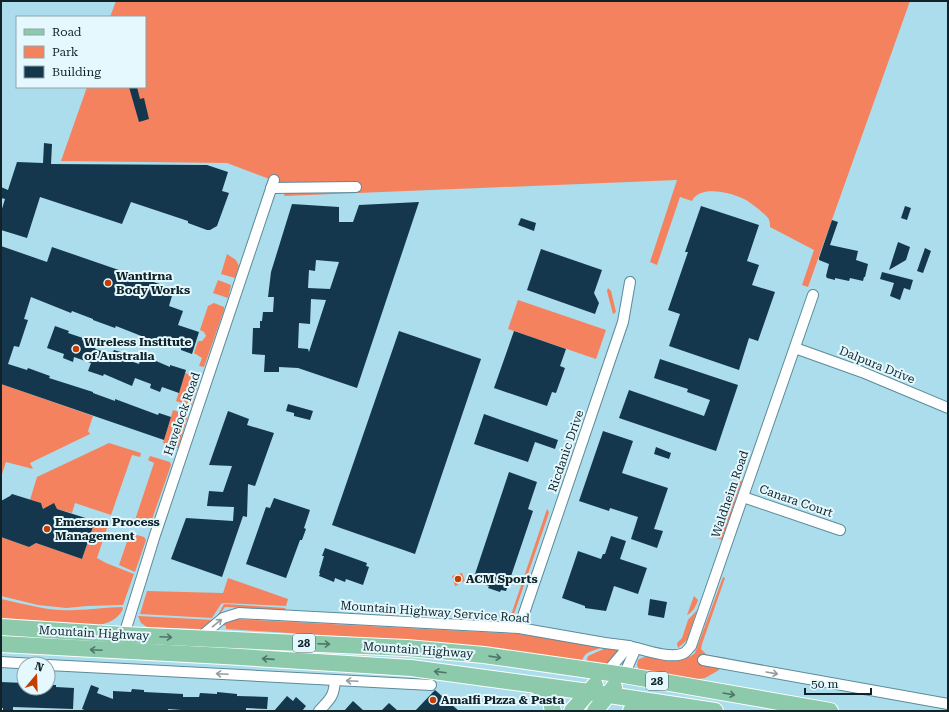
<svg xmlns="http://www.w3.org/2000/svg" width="949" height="712" viewBox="0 0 949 712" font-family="'Roboto Serif',serif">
<rect width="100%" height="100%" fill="#abddec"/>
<!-- green -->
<g fill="#f5825e">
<path d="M116,1H910L808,287L802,285L814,250L770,227C770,224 770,221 768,218C764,213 751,203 746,200C733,193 700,184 692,201L680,197L657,265L650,262L677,180L284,196L288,184H283L227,163L61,161L87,87H145V17H110Z"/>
<path d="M227,254L236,260L239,266L235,278L221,274Z"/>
<path d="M218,280L231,285L228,298L213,293Z"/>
<path d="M608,288L611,291L616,312L613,314L607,291Z"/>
<path d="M518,300L606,330L596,359L508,329Z"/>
<path d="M214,303L224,307V310L204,367L199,366L202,358L194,353L198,341H202L206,336L204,332L200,330L208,306Z"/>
<path d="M190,372L197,374L200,377L192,405L191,406L176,401L185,373L189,374Z"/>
<path d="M1,384L93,416L88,431L90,434L30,463L33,469L6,462L1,477Z"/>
<path d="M173,410L188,415L178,448L163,443Z"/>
<path d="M109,443L141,453L140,457L132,455L111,515L75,503L72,513L57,509H43L41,503L30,500L37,477Z"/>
<path d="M150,456L170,462L171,465L149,528L134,523L154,463L148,460Z"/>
<path d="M738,478L742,481L722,540L717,538Z"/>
<path d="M547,509L549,512L548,516L514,614L510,618Z"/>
<path d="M95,521L108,525L97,558L106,563L134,574L123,605L87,606L66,608L38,605L1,596V537L29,547L36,543L82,559Z"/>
<path d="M130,533L144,537L146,540L135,572L119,565Z"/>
<path d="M462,573L465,581L458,583V585L455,586L452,576Z"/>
<path d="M723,577L725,578L702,644L701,649L706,654L708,655L726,658L725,660L702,657L701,664L718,668H719V670L705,678L691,680L639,670L637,665L638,660C656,647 674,671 695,653Z"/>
<path d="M228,578L288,599L286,606L224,603L221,604L212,618L140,614L147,591L223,593Z"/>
<path d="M694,596L698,600C696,606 693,612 687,615Z"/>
<path d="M1,599C25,604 51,612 75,610C91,610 106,607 122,607L123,609C118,619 109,623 99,625L1,618Z"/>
<path d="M224,604L286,608L284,610L225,607C218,616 213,626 200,629L147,627L141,623L138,616L215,620Z"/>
<path d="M697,610L687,640L678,648L677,643L682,638L688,620Z"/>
<path d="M234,619L520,634L600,647V648C592,652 584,651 582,662L467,645L432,642L226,629V626L223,625L224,623Z"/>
<path d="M606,648L621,651C608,667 605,666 586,662L588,656Z"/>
</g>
<!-- building -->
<g fill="#14374d" fill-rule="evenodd">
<path d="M129,87H137L140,99L144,98L149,119L139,122Z"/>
<path d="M44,143L52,144L51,164L207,165L228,172L222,191L229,193L217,226L210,230H207L188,223V221L131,202L122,224L40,197L27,238L1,230V212L5,199L1,198V187L8,190L17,162L43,163Z"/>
<path d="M419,202L357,388L298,368L279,367V372H264L265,355L252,354L253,328H260V321H262L263,312H273L274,297H268L271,272L292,204L339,207V222H353L359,205ZM316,260L339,262L330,289L308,288L309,270L315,271ZM311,299L326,300L309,352L308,349L298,348L299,323L310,324Z"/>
<path d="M701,206L759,225L747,261L759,265L752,285L775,292L758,341L749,338L739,370L669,346L680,314L668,310L688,252H685Z"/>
<path d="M905,206L911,208L907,220L901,218Z"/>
<path d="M521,218L536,223L534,231L518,225Z"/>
<path d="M832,220L838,222L830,245L858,251L856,260L868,264L865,277H864L863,281L850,278L849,281L835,278V280L827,278L826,276L829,264L819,260V258Z"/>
<path d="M898,242L910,247L906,260L889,270Z"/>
<path d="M1,246L47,262L52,247L174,289L169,306L183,311L178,325L199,332L192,354L181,350V348L160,341L159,343L116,326L115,328L93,320V319L72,311L71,313L31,297L24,319L28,320L19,347L14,346L8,364L27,370L28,368L50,376L49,378L93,392V393L115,401V399L158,415L159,413L171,417L164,440L1,384Z"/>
<path d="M925,248L931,251L923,273L917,271Z"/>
<path d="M541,249L602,270L594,293L599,303L595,314L527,290Z"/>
<path d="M882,272L913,280L910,290L904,288L900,300L890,296L894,283L880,279Z"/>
<path d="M55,326L69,331L68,333L83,338V336L98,341L95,349L112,354L114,350L124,353L122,358L139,364L142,355L170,367V365L186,370L179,393L162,387L160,392L150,388L151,384L135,378L132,386L104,374L103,376L88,371L91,363L74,357L73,362L63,358L64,354L47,348Z"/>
<path d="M399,331L481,359L415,554L332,525Z"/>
<path d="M514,331L566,349L560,366L565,368L556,393L552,392L547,406L494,388Z"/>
<path d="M660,359L738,385L716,451L619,418L629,390L704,416L710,400L687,392L688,389L654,378Z"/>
<path d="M288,404L313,411L310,420L294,416V413L286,411Z"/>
<path d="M228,411L249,419L247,425L274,433L255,486L248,484L247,517L243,516L222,577L171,559L186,518L233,521L234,507L207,506L209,491L223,492L232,466L209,465Z"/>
<path d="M484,414L558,440L555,449L535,442L528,462L474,444Z"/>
<path d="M603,431L633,441L622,473L668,488L654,529L663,531L657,548L631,539L638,517L610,508L609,511L579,501Z"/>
<path d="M656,447L671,453L669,459L654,454Z"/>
<path d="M509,472L537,482L528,509L533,511L506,591L501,590L500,592L488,588L489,586L473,580Z"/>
<path d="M12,494L41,503L43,509L54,503L57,509L95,521L82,559L36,543L29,547L1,537V501L10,496Z"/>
<path d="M274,498L310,510L304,528L306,529L302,540H300L286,578L246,564L266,507L270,508Z"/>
<path d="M611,536L626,541L620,559L647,568L638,594L614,586L606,611L585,608V606L562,598L578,551L601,559L603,554H605Z"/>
<path d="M325,548L367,563L366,566L369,567L363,585L346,579L345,582L335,578L334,582L319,576L320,573H319L324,556H322Z"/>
<path d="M650,599L667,602L664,618L648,615Z"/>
<path d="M1,682L24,683V688H48V685H56V687L74,688L73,709L13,707V711H3V708H1Z"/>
<path d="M91,685L99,688L97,693L113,699V691L131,692L132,689L144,690V692L183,694V697H199L200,693L217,694V692L237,694V696L268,697L267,709L246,708V711H195L168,709V711H87L82,709Z"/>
<path d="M435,690L459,711H415Z"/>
<path d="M287,696L293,701L296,697L306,706L302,711H274Z"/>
<path d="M353,701L364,711H344Z"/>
<path d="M389,703L398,711H381Z"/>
</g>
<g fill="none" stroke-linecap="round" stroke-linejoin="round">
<defs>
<g id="minor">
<path d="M271,188L356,187"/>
<path d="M795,348L862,372L948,408"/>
<path d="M743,497L840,530"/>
<path d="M519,628L623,322L630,282"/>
<path d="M124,635L155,535L274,180"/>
<path d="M199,638L223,618L239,613L519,628L605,643L629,646"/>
<path d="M703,660L948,704"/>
<path d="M1,662L35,664"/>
<path d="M48,665L431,685"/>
<path d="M606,673L629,646C642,649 671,660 684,653C686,652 689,648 691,646L813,295"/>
<path d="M624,675L636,648"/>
<path d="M319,711C330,699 334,697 335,680"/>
</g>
<g id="primary">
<path d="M1,627L124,635L407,648L484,655L624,675L830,711"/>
<path d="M1,644L224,656L411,668L589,692L715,711"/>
<path d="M536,685L550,698L553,711"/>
<path d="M572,711L595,685"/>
<path d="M595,711L614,687"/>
<path d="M631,711L659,710"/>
</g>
</defs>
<!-- minor casing -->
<use href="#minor" stroke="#5c8b9a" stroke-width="12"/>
<!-- primary casing -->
<use href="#primary" stroke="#fff" stroke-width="18"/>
<!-- minor -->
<use href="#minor" stroke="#fff" stroke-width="10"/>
<!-- primary -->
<use href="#primary" stroke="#8ccaab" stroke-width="16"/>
</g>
<!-- one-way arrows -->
<defs><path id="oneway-shaft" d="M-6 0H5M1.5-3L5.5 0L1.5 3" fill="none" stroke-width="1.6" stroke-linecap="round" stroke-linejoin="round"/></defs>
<g stroke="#939c9f">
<use href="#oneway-shaft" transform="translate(217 623) rotate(-40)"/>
<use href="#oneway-shaft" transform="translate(772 673) rotate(10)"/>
<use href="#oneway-shaft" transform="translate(222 674) rotate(-177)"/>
<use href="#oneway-shaft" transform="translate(352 681) rotate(-177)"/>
</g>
<g stroke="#4e766a">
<use href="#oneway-shaft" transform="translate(166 637) rotate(3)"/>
<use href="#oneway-shaft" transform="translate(324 644) rotate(2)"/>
<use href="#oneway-shaft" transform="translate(96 650) rotate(-177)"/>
<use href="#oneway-shaft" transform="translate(495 657) rotate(8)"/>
<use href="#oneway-shaft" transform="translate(268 659) rotate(-176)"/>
<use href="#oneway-shaft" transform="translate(440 672) rotate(-173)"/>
<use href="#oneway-shaft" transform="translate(729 694) rotate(10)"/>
</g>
<!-- markers -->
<g fill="#c53e00" stroke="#e4f8fe" stroke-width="1.5">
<circle cx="108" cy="283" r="4"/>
<circle cx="76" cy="349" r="4"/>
<circle cx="47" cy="529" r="4"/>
<circle cx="458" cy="579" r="4"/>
<circle cx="433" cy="700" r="4"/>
</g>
<g text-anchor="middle" stroke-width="4" stroke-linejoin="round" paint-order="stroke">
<!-- shield labels -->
<g fill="#e4f8fe" stroke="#4f6369" stroke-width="1">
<rect x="293" y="634" width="22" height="18" rx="3"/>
<rect x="646" y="672" width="22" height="18" rx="3"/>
</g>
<g font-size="11" font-weight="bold" fill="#0f2329">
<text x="304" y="647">28</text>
<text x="657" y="685">28</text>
</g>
<!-- poi labels -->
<g font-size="12" font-weight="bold" fill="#0f2329" stroke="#e4f8fe" text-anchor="start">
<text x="116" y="280">Wantirna<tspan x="116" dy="14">Body Works</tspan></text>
<text x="84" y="346">Wireless Institute<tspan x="84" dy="14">of Australia</tspan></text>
<text x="55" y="526">Emerson Process<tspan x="55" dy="14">Management</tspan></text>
<text x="466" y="583">ACM Sports</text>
<text x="441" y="704">Amalfi Pizza &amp; Pasta</text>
</g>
<!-- street labels -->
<g font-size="12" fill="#0f2329" stroke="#e4f8fe">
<text transform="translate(877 365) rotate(22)" y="4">Dalpura Drive</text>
<text transform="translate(182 414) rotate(-71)" y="4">Havelock Road</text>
<text transform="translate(566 451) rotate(-71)" y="4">Ricdanic Drive</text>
<text transform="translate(730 494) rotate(-71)" y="4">Waldheim Road</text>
<text transform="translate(796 501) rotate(19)" y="4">Canara Court</text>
<text transform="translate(435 612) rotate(4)" y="4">Mountain Highway Service Road</text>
<text transform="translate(94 633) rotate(3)" y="4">Mountain Highway</text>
<text transform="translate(418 650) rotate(4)" y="4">Mountain Highway</text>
</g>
</g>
<!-- border -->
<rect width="949" height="712" fill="none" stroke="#0f2329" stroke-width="4"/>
<!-- legend -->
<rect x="16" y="16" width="130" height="72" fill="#e4f8fe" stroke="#8fa3a9"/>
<rect x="24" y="29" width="20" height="6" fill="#8ccaab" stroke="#8fa3a9"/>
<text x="52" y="36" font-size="12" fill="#0f2329">Road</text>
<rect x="24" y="46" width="20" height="12" fill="#f5825e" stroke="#8fa3a9"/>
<text x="52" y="56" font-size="12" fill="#0f2329">Park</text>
<rect x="24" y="66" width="20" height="12" fill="#14374d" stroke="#8fa3a9"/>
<text x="52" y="76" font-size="12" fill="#0f2329">Building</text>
<!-- north arrow -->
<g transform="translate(36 676) rotate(19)"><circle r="19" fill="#e4f8fe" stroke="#8fa3a9"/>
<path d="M0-3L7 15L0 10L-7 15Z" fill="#c53e00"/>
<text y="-6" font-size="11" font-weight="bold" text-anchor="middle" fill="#0f2329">N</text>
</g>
<!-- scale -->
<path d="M805 688v6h66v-6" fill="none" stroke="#0f2329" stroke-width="2"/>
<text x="811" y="688" font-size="12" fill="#0f2329" stroke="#e4f8fe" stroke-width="3" paint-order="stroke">50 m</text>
</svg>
